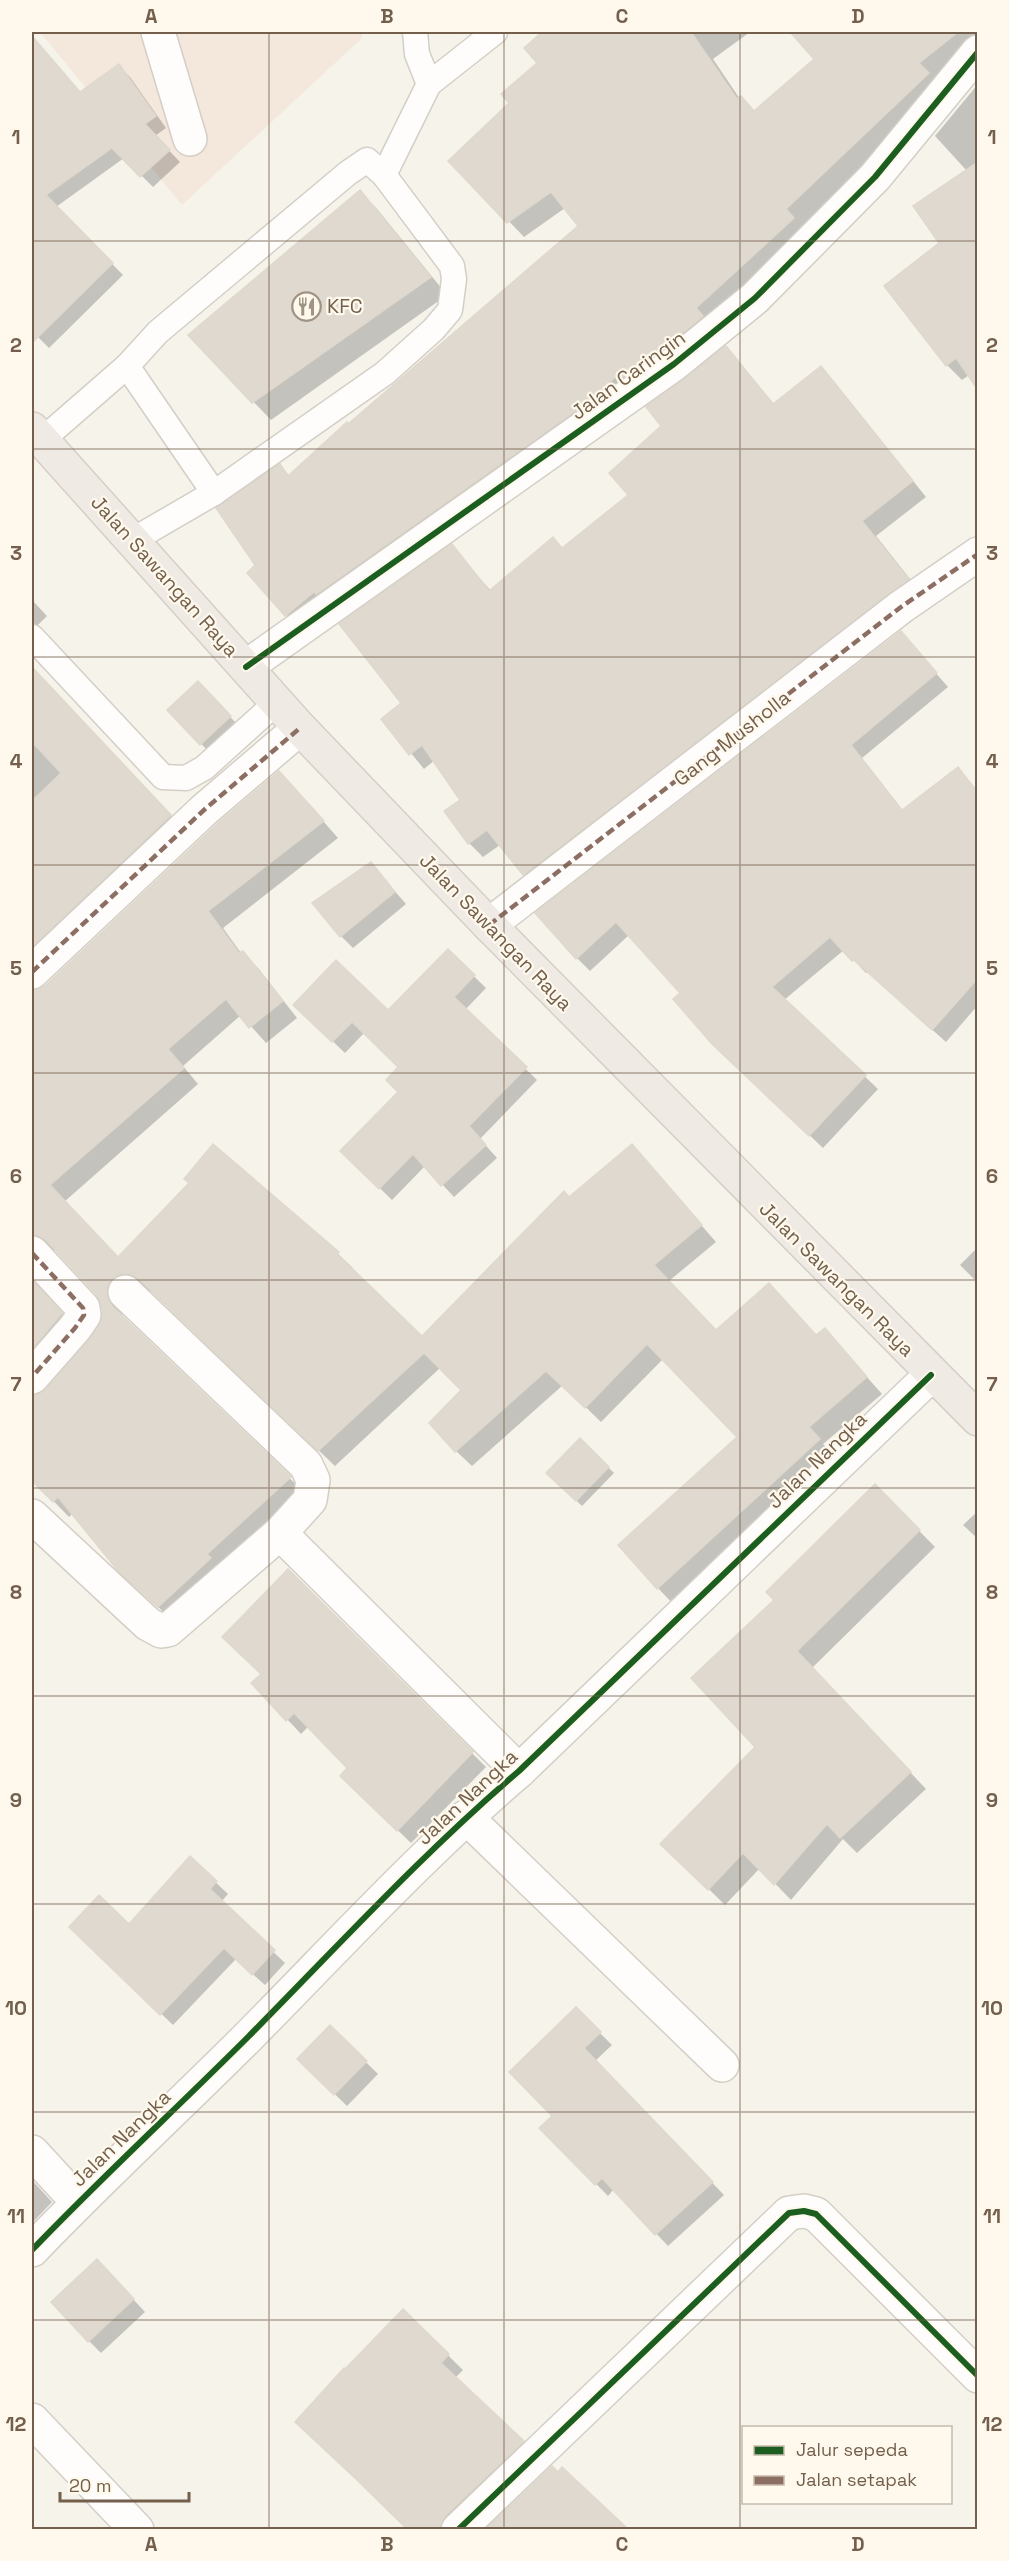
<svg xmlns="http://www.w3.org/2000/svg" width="1009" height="2561" viewBox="0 0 1009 2561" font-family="'Space Grotesk',sans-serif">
<rect width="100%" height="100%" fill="#f6f3eb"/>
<!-- commercial -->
<path fill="#f4e7dc" d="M40,32H363L361,39L182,205Z"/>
<!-- shadow -->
<g fill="#0003">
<path d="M544,32H750L713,59L740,99L755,112L816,59L792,32H978V56L710,324L301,631L249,573L257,566L280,466L290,476L580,226L565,208L524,237L451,161L511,103L539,63L526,48Z"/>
<path d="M34,41L80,93L118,66L130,77L166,128L155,136L180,162L153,187L124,158L56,207L123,275L49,348L32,331V266L42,256L32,244V43Z"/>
<path d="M978,84V388L969,375L962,380L947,365L941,244L967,171L935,136Z"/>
<path d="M360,192L377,209L447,295L271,420L190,336Z"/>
<path d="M726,348L775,405L821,368L835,383L926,497L876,536L922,594L539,888L500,845L483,857L469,843L462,800L435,760L424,769L383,719L403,703L451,546L491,591L563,550L630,495L663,426Z"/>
<path d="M32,600L47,616L32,631Z"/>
<path d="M901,633L948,687L862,758L903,811L958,769L978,791V1005L946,1042L868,972L866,973L844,950L784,1000L878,1089L823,1148L727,1057L682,993L629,935L590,971L577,958Z"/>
<path d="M32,668L186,832L32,979Z"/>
<path d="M198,683L236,723L207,750L170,710Z"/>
<path d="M294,788L338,838L223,928L241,953L258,968L297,1018L266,1043L241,1015L183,1066L198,1084L64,1202L118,1259L337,1253L353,1268L352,1270L422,1338L569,1199L632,1146L716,1242L669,1281L717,1331L817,1336L825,1330L882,1394L823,1444L834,1455L673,1604L658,1588L739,1438L663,1359L601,1422L563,1385L472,1466L456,1451L463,1390L440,1368L335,1466L155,1294L146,1289H135L122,1304V1315L126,1321L305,1493L174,1622L137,1587L73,1513L69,1517L32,1479V1406L101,1326L104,1313L98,1294L60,1254L54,1250H45L32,1260V992L46,987Z"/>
<path d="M371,864L406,904L353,948L341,936Z"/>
<path d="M448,951L486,988L465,1010L537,1080L480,1139L497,1158L454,1197L425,1166L392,1200L342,1151L400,1092V1068L364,1033L345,1053L295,1005L388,1012Z"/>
<path d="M978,1247V1283L960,1265Z"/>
<path d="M32,1279L77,1330L32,1384Z"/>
<path d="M580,1440L614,1473L582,1506L548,1473Z"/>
<path d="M875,1486L935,1547L812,1668L926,1789L857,1853L843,1839L791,1900L760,1868L725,1905L663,1844L757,1747L776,1600Z"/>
<path d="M978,1511V1539L963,1525Z"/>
<path d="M288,1571L486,1767L411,1843L342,1776L350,1768L309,1726L301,1734L253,1683L262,1675Z"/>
<path d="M190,1858L228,1894L221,1902L285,1963L265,1985L236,1959L173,2025L71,1927L129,1926Z"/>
<path d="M576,2009L612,2045L595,2061L724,2195L668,2246L614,2189L608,2196L541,2128L554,2116Z"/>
<path d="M330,2027L378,2074L347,2106L299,2059Z"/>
<path d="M32,2180L52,2202L32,2223Z"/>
<path d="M109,2273L145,2312L101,2353L89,2341Z"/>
<path d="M403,2311L463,2370L455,2378L538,2457L463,2530H409L370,2491L345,2371Z"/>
<path d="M552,2468L558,2474L562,2470L625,2530H488Z"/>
</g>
<!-- building -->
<g fill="#e0d9d0" stroke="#dfd8cd" stroke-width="1.5">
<path d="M542,32H691L737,99L741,96L754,111L814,59L790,32H958L919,63L929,73L786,209L794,218L696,308L703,316L663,349L623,377L620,373L581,407L316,594L314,592L285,616L247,573L255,565L216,508L280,464L288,476L347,422L348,424L578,226L551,192L507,223L448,161L509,103L501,94L537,63L524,48Z"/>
<path d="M32,36L80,92L119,64L156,116L145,124L170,150L140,177L112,148L46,195L113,263L32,343Z"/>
<path d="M978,162V390L956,358L946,366L884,286L939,243L913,206Z"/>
<path d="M360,190L431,277L252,403L188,335Z"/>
<path d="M726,346L773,404L821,366L913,481L862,521L909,579L523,875L487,830L468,844L444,811L460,800L422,745L409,755L381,719L401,703L339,624L452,544L489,591L553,537L562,548L628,495L609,473L661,426L646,407Z"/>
<path d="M901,631L937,673L851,745L902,810L958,767L978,793V978L932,1030L854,960L852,961L830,937L772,987L866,1075L809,1136L712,1044L673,999L680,993L616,922L576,959L535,913Z"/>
<path d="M32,667L171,815L32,947V801L61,773L32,742Z"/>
<path d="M198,681L231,716L200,745L167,710Z"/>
<path d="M279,771L324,821L208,911L239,953L243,951L283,1001L249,1028L226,999L168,1049L184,1068L50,1185L118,1257L189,1183L184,1179L213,1144L339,1252L337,1254L422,1336L564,1191L569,1197L632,1144L702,1225L654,1265L716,1330L769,1283L816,1335L825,1328L867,1377L809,1427L820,1439L657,1589L618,1545L737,1437L647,1344L585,1408L546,1371L455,1452L429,1423L461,1390L424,1353L318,1451L138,1278L130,1274H120L112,1279L107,1287V1297L112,1306L291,1477L207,1554L211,1558L158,1607L119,1572L58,1497L53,1502L32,1481V1395L39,1394L46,1389L89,1340L99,1326L103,1312L97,1295L46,1240L38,1235H32V990L45,986L217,824Z"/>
<path d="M371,862L395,892L340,937L312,903Z"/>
<path d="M448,949L475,975L454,997L527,1067L469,1126L486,1145L441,1186L413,1154L379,1189L340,1151L398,1092L386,1080L398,1067L352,1022L332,1042L293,1005L336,960L388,1010Z"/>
<path d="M32,1280L62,1313L32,1349Z"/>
<path d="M580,1438L609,1467L576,1501L546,1473Z"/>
<path d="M875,1484L920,1530L797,1651L911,1772L840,1838L827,1824L774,1885L743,1853L708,1890L660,1844L755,1747L691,1678L774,1600L766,1592Z"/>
<path d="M288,1569L473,1752L397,1831L340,1776L347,1768L294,1713L286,1721L251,1683L261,1674L222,1637Z"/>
<path d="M190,1856L217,1881L210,1889L275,1950L252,1975L224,1948L160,2015L69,1927L99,1895L129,1924Z"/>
<path d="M576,2007L601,2032L584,2048L713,2182L655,2235L602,2178L595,2185L539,2128L552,2116L509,2072Z"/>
<path d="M330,2025L367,2061L334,2095L297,2059Z"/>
<path d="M97,2259L134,2299L88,2342L51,2302Z"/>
<path d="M403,2309L449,2354L441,2363L524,2441L445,2516L440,2529H407L355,2478L295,2422L344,2368L345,2369Z"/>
<path d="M552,2466L558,2472L562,2467L628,2529H486Z"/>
</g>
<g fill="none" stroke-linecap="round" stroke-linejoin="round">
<defs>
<g id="lane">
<path d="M415,32L417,54L429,84"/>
<path d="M384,175L429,84L495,32"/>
<path d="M127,366L214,493"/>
<path d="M42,440L127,366L158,332L348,173L367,160L384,175L452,266L454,279L450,310L434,329L385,373L214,493L133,540"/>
<path d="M32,637L163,777L186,778L204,768L277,702"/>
</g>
<g id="street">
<path d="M158,32L190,139"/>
<path d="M246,667L674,364L755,298L875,177L978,52"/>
<path d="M489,925L901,607L978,554"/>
<path d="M32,972L204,810L300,728"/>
<path d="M32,1253L83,1308L84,1315L75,1328L32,1377"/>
<path d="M32,1516L148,1624L161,1631L168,1630L280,1533L310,1500L313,1480L306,1465L125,1292"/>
<path d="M280,1533L519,1771"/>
<path d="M466,1817L722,2065"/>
<path d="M32,2152L78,2202"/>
<path d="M32,2250C102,2177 176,2109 248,2037C337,1947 423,1853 519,1771L931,1375"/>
<path d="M32,2420L137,2530"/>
<path d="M458,2530L789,2213L804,2211L816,2214L978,2376"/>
</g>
<path id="highway" d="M32,429L300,728L489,925L978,1419"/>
</defs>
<!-- lane casing -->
<use href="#lane" stroke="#d4cfc6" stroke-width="27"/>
<!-- street casing -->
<use href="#street" stroke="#d4cfc6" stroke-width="36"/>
<!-- highway casing -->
<use href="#highway" stroke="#d5cfc6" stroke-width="36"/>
<!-- lane -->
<use href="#lane" stroke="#fefdfc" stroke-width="24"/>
<!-- street -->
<use href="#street" stroke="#fefdfc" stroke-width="33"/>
<!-- highway -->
<use href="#highway" stroke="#f0eae5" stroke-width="33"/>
<!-- quiet -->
<g stroke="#8d6e63" stroke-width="4.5" stroke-dasharray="9 4.5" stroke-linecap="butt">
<path d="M489,925L901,607L978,554"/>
<path d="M32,972L204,810L300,728"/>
<path d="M32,1253L83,1308L84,1315L75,1328L32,1377"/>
</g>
<defs>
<g id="cycleway">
<path d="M246,667L674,364L755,298L875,177L978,52"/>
<path d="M32,2250C102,2177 176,2109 248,2037C337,1947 423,1853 519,1771L931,1375"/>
<path d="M458,2530L789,2213L804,2211L816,2214L978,2376"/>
</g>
</defs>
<!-- cycleway casing -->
<use href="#cycleway" stroke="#fef9ec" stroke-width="10"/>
<!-- cycleway -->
<use href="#cycleway" stroke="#1b5e20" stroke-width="6"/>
</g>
<!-- grid -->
<path fill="none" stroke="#735f4c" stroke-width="1.5" stroke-opacity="0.55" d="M269,32V2530M504,32V2530M740,32V2530M32,241H978M32,449H978M32,657H978M32,865H978M32,1073H978M32,1280H978M32,1488H978M32,1696H978M32,1904H978M32,2112H978M32,2320H978"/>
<!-- icons -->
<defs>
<symbol id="restaurant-ring" viewBox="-11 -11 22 22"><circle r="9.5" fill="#fef9ec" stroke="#a19384" stroke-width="1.5"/><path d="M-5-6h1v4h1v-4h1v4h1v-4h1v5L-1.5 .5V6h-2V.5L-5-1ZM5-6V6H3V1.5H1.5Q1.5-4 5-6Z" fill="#a19384"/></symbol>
</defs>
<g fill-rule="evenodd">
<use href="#restaurant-ring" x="290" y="290" width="33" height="33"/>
</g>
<g text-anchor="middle" stroke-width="4.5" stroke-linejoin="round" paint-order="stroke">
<!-- poi labels -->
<g font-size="20" fill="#735f4c" stroke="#fef9ec" text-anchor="start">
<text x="327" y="313">KFC</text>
</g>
<!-- street labels -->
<g font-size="20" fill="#735f4c" stroke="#fef9ec">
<text transform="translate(628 375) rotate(-36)" y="7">Jalan Caringin</text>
<text transform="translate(165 576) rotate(48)" y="7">Jalan Sawangan Raya</text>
<text transform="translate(732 738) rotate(-38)" y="7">Gang Musholla</text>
<text transform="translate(496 932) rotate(46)" y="7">Jalan Sawangan Raya</text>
<text transform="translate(837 1279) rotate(45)" y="7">Jalan Sawangan Raya</text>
<text transform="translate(817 1460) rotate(-44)" y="7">Jalan Nangka</text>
<text transform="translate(467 1797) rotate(-43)" y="7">Jalan Nangka</text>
<text transform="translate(121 2138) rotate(-44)" y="7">Jalan Nangka</text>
</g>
</g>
<!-- border -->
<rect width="1009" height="2561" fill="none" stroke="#fef9ec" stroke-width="66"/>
<!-- legend -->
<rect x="742" y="2426" width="210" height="78" fill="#fef9ec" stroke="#c6bbac" stroke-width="1.5"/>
<rect x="754" y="2446" width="30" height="9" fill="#1b5e20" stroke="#c6bbac" stroke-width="1.5"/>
<text x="796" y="2456" font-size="18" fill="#735f4c">Jalur sepeda</text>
<rect x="754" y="2476" width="30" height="9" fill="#8d6e63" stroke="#c6bbac" stroke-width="1.5"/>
<text x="796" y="2486" font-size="18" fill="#735f4c">Jalan setapak</text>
<!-- scale -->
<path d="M60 2492v9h129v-9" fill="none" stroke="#735f4c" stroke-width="3"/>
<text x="69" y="2492" font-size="18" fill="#735f4c" stroke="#fef9ec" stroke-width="4.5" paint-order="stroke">20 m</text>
<rect x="33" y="33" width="943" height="2495" fill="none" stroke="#735f4c" stroke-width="2"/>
<g font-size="20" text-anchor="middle" font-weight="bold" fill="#735f4c">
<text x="151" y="23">A</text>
<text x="387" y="23">B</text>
<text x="622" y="23">C</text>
<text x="858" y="23">D</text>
<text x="16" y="144">1</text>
<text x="992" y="144">1</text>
<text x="16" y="352">2</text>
<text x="992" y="352">2</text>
<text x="16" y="560">3</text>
<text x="992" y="560">3</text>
<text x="16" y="768">4</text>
<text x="992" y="768">4</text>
<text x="16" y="975">5</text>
<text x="992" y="975">5</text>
<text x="16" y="1183">6</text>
<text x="992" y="1183">6</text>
<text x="16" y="1391">7</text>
<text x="992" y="1391">7</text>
<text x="16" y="1599">8</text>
<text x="992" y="1599">8</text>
<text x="16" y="1807">9</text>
<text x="992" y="1807">9</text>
<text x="16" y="2015">10</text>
<text x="992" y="2015">10</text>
<text x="16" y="2223">11</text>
<text x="992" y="2223">11</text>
<text x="16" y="2431">12</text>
<text x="992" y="2431">12</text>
<text x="151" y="2551">A</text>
<text x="387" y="2551">B</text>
<text x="622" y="2551">C</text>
<text x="858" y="2551">D</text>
</g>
</svg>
